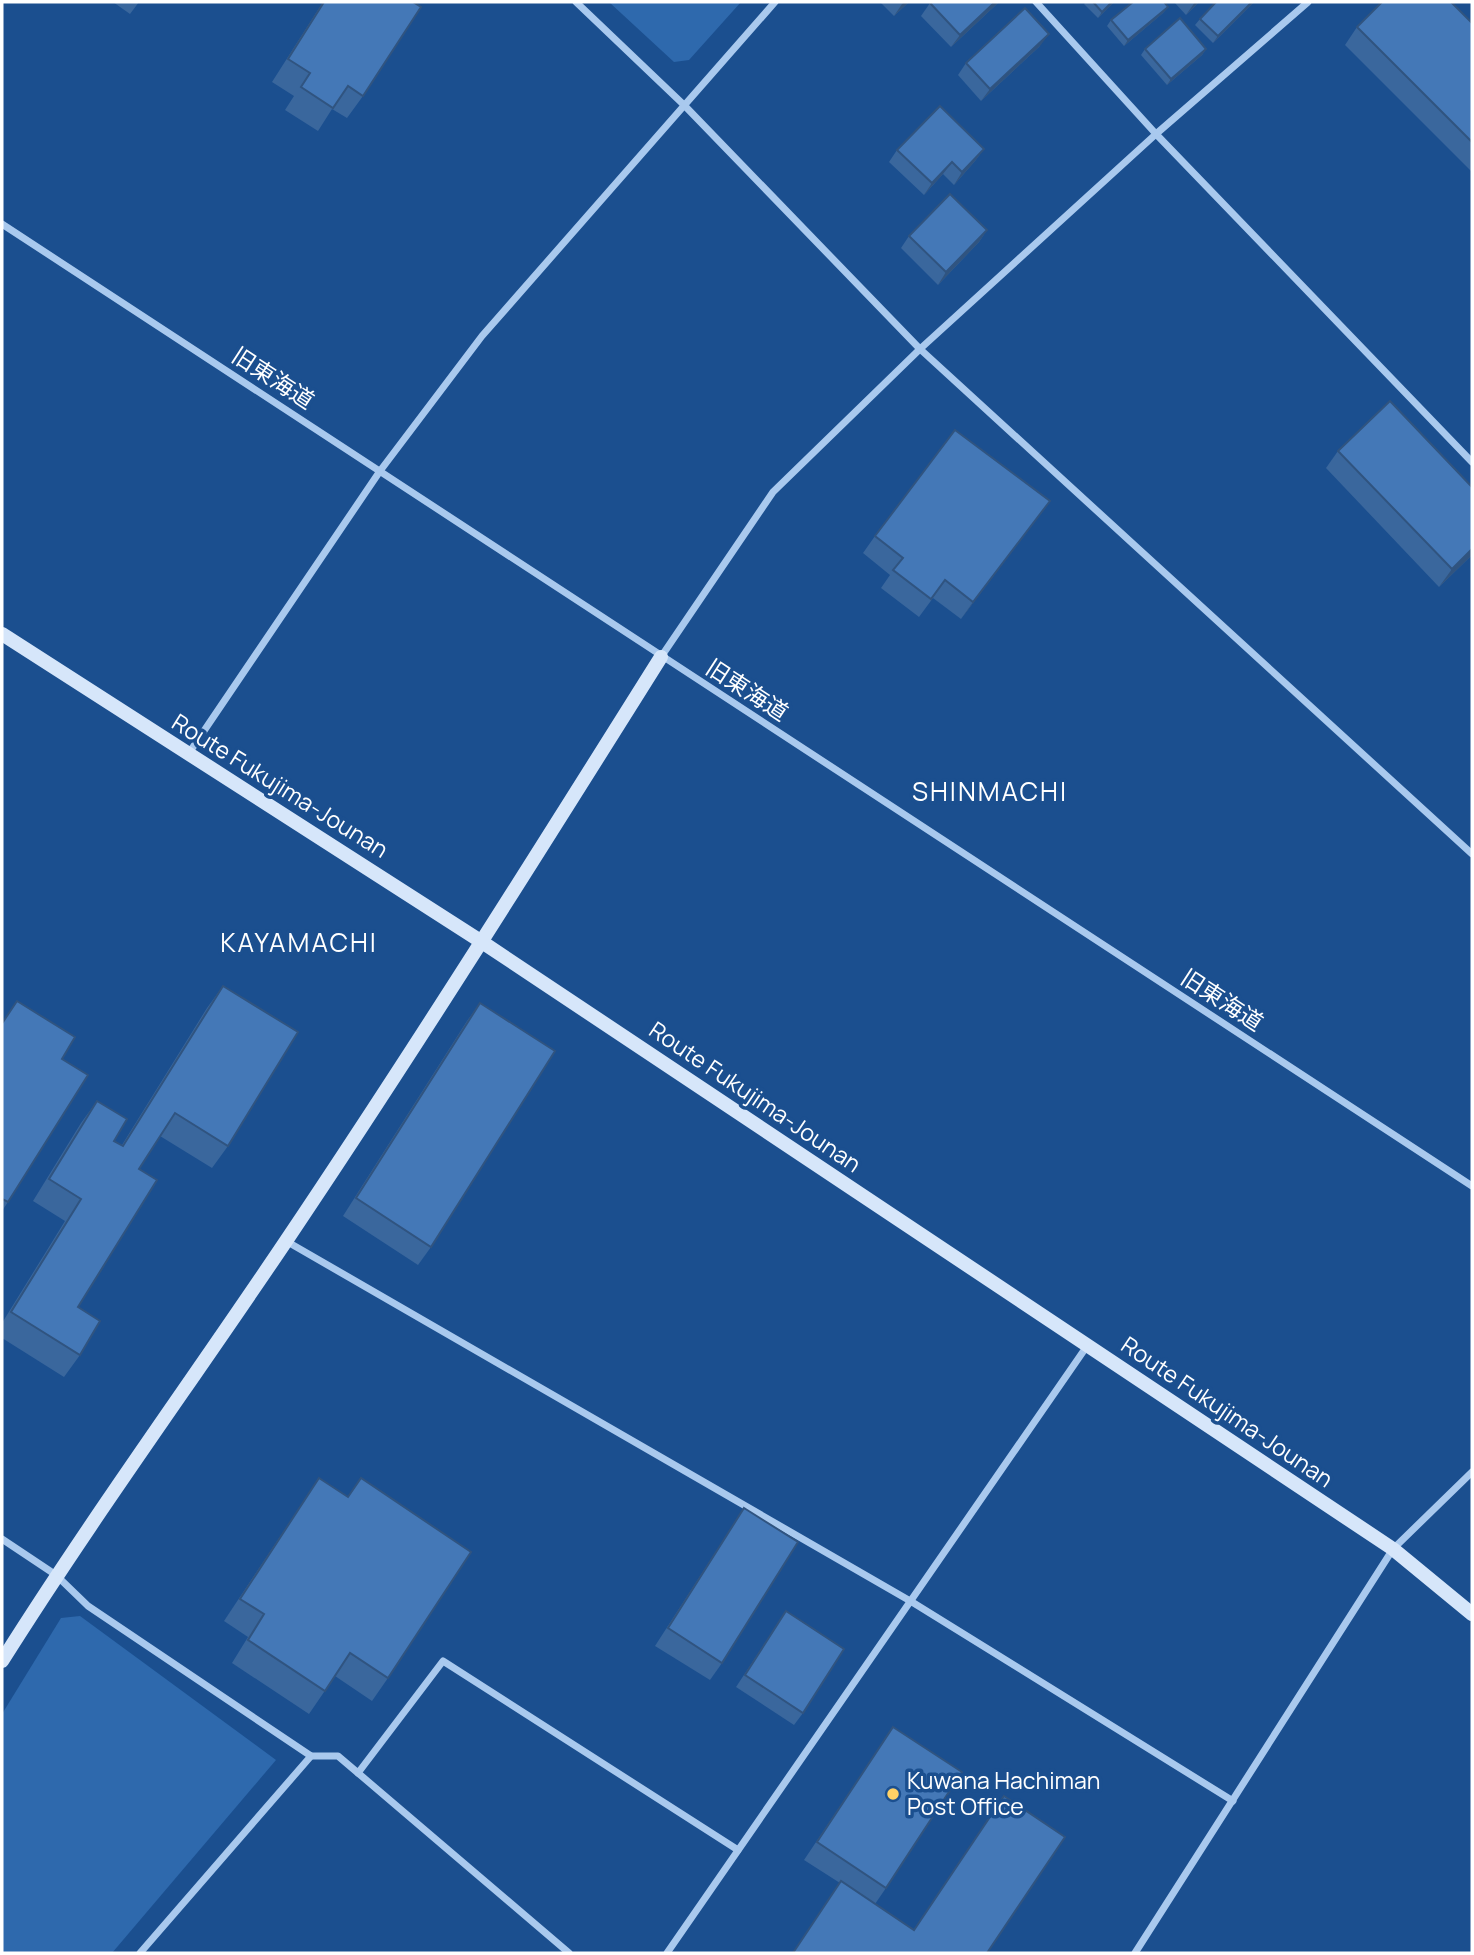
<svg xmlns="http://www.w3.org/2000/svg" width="1474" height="1955" viewBox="0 0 1474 1955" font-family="Manrope,'Noto Sans JP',sans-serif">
<rect width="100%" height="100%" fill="#1b4f8f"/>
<!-- green -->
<g fill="#2e69ad">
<path d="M609,2H741L689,60L674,62Z"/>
<path d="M80,1616L276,1760L112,1953H2V1714L61,1618Z"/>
</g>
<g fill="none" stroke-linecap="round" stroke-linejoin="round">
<!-- street -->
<g stroke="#a9c9ee" stroke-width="7">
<path d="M576,2L684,105L920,349L1472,854"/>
<path d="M1036,2L1156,134L1472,462"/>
<path d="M2,224L1472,1186"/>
<path d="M661,657L773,492L920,349L1156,134L1308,2"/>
<path d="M189,753L380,471L482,336L775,2"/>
<path d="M286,1241L912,1602L1233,1801"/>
<path d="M2,1539L56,1575L88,1606L311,1756H338L358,1773L443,1661L738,1850"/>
<path d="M358,1773L569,1953"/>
<path d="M140,1953L311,1756"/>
<path d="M667,1953L1087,1346"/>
<path d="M1135,1953L1393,1549L1472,1472"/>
</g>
<!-- secondary -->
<g stroke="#d6e6fa" stroke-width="14">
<path d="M2,634L482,942L1393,1549L1472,1614"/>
<path d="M2,1661C92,1518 192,1381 286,1241C415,1049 538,853 661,657"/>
</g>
</g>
<!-- wall -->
<g fill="#3a679d">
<path d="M113,2H139L130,14Z"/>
<path d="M323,2H413L363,96L347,118L332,109L318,131L285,110L294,96L272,82Z"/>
<path d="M880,2H909L894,16Z"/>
<path d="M999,2L951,47L921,16L930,3Z"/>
<path d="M1086,2H1114L1098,18L1084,4Z"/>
<path d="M1174,2H1199L1186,15Z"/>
<path d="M1254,2L1213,43L1195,25L1200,19Z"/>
<path d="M1168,7L1163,13L1124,46L1107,26L1111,20Z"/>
<path d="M1472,23V172L1345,45L1357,27Z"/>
<path d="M1040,46L981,101L958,75L966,63Z"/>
<path d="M1145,49H1206L1202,55L1167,85L1141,55Z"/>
<path d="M984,149L975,161L954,185L943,174L924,195L889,162L897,150Z"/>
<path d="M987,230L979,242L938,285L901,248L909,236Z"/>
<path d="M1338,451L1472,487V555L1439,587L1326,468Z"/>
<path d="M1037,518L961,619L933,598L919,617L881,588L890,575L863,553L875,536Z"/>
<path d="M223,986L228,1146L212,1168L160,1136L139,1169L78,1307L80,1355L64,1377L2,1338V1323L65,1221L33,1201L81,1123L97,1101L114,1141L122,1145L207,1008Z"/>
<path d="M17,1001L62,1059L8,1202L2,1211V1021L3,1022Z"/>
<path d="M480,1003L431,1247L418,1265L343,1216L467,1021Z"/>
<path d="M319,1478L348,1497L361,1478L388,1678L372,1701L335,1676L309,1714L232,1663L248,1637L224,1621Z"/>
<path d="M744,1508L722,1663L710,1680L655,1646Z"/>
<path d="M786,1611L803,1713L794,1725L736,1687Z"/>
<path d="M893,1727L886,1888L875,1904L914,1930L987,1953H793L840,1883L804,1860Z"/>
</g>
<!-- shaded-wall -->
<g fill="#305480">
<path d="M905,2H909L894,16L902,4Z"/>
<path d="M995,2H999L951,47L960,35Z"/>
<path d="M1112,2H1114L1098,18L1102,12Z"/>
<path d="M1195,2H1199L1186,15Z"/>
<path d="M1252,2H1254L1213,43L1218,36Z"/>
<path d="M1168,7L1163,13L1124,46L1128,40Z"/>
<path d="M1049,34L1040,46L981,101L990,89Z"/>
<path d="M1206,49L1202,55L1167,85L1171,79Z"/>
<path d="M984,149L975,161L954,185L962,172Z"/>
<path d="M952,162L943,174L924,195L932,183Z"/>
<path d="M987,230L979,242L938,285L946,272Z"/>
<path d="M1050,501L1037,518L961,619L973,602Z"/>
<path d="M1472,549V555L1439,587L1452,569Z"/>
</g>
<!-- building -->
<g fill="#4478b7" stroke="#305480" stroke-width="2">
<path d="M324,2H413L421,7L363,96L348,86L333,108L301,87L310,73L288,59Z"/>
<path d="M932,2H995L960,35L930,3Z"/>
<path d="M1093,2H1112L1102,12Z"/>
<path d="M1133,2H1164L1168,7L1128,40L1111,20Z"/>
<path d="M1216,2H1252L1218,36L1200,19Z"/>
<path d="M1382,2H1451L1472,23V142L1357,27Z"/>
<path d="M1025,8L1049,34L990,89L966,63Z"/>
<path d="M1180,18L1206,49L1171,79L1145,49Z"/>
<path d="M940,106L984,149L962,172L952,162L932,183L897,150Z"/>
<path d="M950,194L987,230L946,272L909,236Z"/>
<path d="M1390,401L1472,487V549L1452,569L1338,451Z"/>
<path d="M955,430L1050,501L973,602L945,580L931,599L893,570L903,558L875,536Z"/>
<path d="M223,986L298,1032L228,1146L175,1113L139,1169L157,1180L78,1307L100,1321L80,1355L11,1312L81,1199L49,1179L97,1101L127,1119L114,1141L123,1146Z"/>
<path d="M17,1001L75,1037L62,1059L88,1075L8,1202L2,1199V1021L3,1022Z"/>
<path d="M480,1003L555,1051L431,1247L356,1198Z"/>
<path d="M319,1478L348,1497L361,1478L471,1552L388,1678L350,1653L325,1691L248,1640L264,1614L240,1599Z"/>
<path d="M744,1508L798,1542L722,1663L668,1628Z"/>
<path d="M786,1611L844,1649L803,1713L745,1675Z"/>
<path d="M893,1727L962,1772L886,1888L817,1842Z"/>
<path d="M1004,1796L1065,1837L987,1953H793L841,1881L914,1930Z"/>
</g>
<!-- markers -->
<circle fill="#ffd166" stroke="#1b4f8f" stroke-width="2.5" cx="893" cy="1794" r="7"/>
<g text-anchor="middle" stroke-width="7" stroke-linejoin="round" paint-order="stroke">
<!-- street labels -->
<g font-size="23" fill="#fff" stroke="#1b4f8f">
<text transform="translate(273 378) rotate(33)" y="8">旧東海道</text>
<text transform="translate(747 690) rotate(33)" y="8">旧東海道</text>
<text transform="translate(280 786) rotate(32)" y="8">Route Fukujima-Jounan</text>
<text transform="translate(1222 1000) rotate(33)" y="8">旧東海道</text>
<text transform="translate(755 1097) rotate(34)" y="8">Route Fukujima-Jounan</text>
<text transform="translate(1227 1412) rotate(34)" y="8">Route Fukujima-Jounan</text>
</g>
<!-- poi labels -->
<g font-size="23" fill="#fff" stroke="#1b4f8f" text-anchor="start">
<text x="907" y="1789">Kuwana Hachiman<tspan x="907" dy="26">Post Office</tspan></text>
</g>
<!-- quarter labels -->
<g font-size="26" letter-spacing="2" fill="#fff" stroke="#1b4f8f">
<text x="990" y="801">SHINMACHI</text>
<text x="299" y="952">KAYAMACHI</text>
</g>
</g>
<!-- border -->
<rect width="1474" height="1955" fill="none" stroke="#ffffff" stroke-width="7"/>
</svg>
